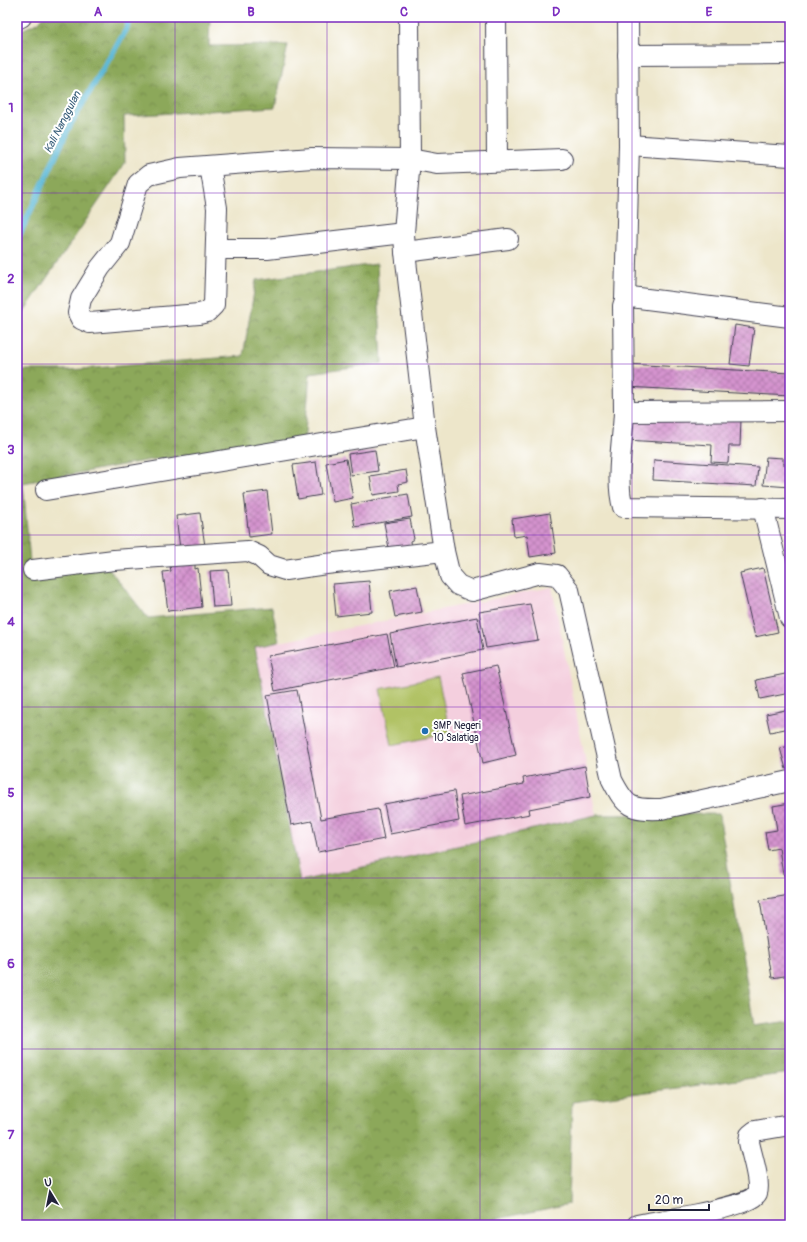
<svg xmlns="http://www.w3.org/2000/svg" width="807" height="1242" viewBox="0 0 807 1242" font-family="Pangolin,sans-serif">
<defs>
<pattern id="forest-crowns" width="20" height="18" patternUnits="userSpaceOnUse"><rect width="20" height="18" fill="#8ca85a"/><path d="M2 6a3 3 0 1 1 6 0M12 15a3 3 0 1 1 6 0" fill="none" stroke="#72884c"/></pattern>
<pattern id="building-cross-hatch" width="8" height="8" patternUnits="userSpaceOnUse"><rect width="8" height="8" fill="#d493ce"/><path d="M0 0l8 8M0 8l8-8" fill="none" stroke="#ac78a8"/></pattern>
</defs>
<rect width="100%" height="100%" fill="#fff"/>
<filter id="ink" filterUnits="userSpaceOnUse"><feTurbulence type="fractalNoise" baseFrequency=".025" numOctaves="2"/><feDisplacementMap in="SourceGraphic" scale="8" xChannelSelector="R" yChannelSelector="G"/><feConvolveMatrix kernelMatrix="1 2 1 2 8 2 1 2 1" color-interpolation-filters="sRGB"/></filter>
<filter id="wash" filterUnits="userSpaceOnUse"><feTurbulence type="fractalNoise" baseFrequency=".012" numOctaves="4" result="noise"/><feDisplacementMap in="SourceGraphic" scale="16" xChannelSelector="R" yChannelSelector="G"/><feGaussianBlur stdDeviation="0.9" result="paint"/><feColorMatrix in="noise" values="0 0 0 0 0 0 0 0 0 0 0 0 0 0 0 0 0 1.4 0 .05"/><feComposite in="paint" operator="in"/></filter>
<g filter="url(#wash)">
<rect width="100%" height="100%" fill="#ede6ca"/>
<!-- built -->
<path fill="#f4cfde" d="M552,587L596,815L300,881L255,647Z"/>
<!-- grass -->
<path fill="#b1c265" stroke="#6a7250" d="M438,677L450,733L392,745L380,689Z"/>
<!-- forest -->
<g fill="url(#forest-crowns)" stroke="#57654a">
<path d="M43,17H210L209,46L288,45L275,107L124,116L125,163L21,316L17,331V32L39,22Z"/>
<path d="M377,264L382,363L310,373L304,444L156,459L23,483L31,573L106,565L148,618L272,607L279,642L255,647L300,881L596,815L719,814L754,1026L790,1021V1073L572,1102L569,1204L468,1225H17V370H70L243,356L256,280Z"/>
</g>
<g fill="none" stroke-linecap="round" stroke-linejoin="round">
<!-- stream -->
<path stroke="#57b6d5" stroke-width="6" d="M17,240L70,125L126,30L130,17"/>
</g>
<g id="blocks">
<!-- building -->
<g fill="url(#building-cross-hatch)">
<path d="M735,325L754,328L749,366L730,364Z"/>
<path d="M627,364L790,373V396L626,387Z"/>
<path d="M627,414L741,419L740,446H729L728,463L711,462L712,445L625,440Z"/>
<path d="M375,450L378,471L351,475L348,454Z"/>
<path d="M766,457L783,458V464H790V487L763,485Z"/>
<path d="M346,459L353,498L333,502L326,463Z"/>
<path d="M654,460L758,467L756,486L653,480Z"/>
<path d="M316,462L321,495L298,499L293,465Z"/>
<path d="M406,470L408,482L398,484L399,491L373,495L370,476Z"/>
<path d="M267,491L272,534L249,537L244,494Z"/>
<path d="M408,494L412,517L355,527L351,504Z"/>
<path d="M200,513L205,546L180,549L176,516Z"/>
<path d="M550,513L556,553L530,557L527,535L514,537L512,519Z"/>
<path d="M410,519L414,539L410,541L411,549L390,553L384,523Z"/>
<path d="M195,563V569L198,568L202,607L168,611L163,572L171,571L170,566Z"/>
<path d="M763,568L778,632L755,637L740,573Z"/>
<path d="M228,570L231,606L213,607L210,571Z"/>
<path d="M369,581L372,612L336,616L333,584Z"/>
<path d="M417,586L422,612L395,617L390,591Z"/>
<path d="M530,604L538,640L486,648L479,612Z"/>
<path d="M477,617L483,650L396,667L390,634Z"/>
<path d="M387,634L394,667L275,691L268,656Z"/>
<path d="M496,666L516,755L483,763L463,673Z"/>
<path d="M790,673V693L760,699L756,680Z"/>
<path d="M297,690L321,819L378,809L384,839L318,852L312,821L291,825L267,695Z"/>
<path d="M790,709V728L770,732L766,714Z"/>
<path d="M790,746V767L786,769L780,748Z"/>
<path d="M585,766L590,797L529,809L530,814L465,826L460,796L524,784L523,778Z"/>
<path d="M454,791L459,821L390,834L384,804Z"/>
<path d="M790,803V874L783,875L779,848L768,850L765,832L777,830L773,806Z"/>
<path d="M790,895V975L772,978L760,900Z"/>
</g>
</g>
</g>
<g filter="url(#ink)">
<use href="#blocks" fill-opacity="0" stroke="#403f50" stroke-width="1"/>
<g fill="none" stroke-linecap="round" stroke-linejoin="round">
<defs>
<g id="minor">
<path d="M409,17L410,159L404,233L405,252L425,427L444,551L450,576L458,585L472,591L540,573L557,575L569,590L612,780C626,807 630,810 661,809L790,781"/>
<path d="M496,17L497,161"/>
<path d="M17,19L21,17"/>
<path d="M628,55L790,54"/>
<path d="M629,145L790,156"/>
<path d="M210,166L217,208L214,305L207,312L199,314L90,323L81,319L78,313L81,299L100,268L120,243L138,184L149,175L180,168L312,158L410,159L437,164L562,159"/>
<path d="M216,249H267L404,233"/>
<path d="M405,252L508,239"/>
<path d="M625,300L629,145L628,17"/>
<path d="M790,317L631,297L625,300L623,306L624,412L790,411"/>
<path d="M624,412C623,439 615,481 623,507L790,509"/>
<path d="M46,490L425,427"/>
<path d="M763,508L790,618"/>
<path d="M33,570L114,560L248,551L259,556L269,565L285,570L326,564L444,551"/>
<path d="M637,1225C656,1221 750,1208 757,1193C761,1182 751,1153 749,1142L750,1135L755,1131L790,1125"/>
</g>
</defs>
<!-- minor casing -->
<use href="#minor" stroke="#403f50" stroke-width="22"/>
<!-- minor -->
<use href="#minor" stroke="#fff" stroke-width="20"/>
</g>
</g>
<!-- grid -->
<path fill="none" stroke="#7b2cbf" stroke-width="1" stroke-opacity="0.55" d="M175,17V1225M327,17V1225M480,17V1225M632,17V1225M17,193H790M17,364H790M17,535H790M17,707H790M17,878H790M17,1049H790"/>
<!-- markers -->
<circle fill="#1f6fb2" stroke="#fff" stroke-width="1.5" cx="425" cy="731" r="4"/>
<g text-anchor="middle" stroke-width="4" stroke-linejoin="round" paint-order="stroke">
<!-- poi labels -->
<g font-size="10" fill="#22223b" stroke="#fff" text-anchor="start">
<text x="433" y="729">SMP Negeri<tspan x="433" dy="12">10 Salatiga</tspan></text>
</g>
<!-- water labels -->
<g font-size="11" font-style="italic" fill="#375d79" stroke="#fff">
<text transform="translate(62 122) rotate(-63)" y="4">Kali Nanggulan</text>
</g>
</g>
<!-- margin -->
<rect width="807" height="1242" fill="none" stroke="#fff" stroke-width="44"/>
<!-- north arrow -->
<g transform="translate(50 1192) rotate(350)" stroke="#ffffff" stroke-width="3" paint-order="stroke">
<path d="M0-3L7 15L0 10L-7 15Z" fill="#22223b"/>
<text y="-6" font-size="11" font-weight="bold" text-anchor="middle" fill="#22223b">U</text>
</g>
<!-- scale -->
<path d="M649 1204v6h60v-6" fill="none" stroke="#22223b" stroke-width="2"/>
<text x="655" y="1204" font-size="12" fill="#22223b" stroke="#ffffff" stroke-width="3" paint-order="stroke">20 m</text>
<rect x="22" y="22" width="763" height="1198" fill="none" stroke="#7b2cbf" stroke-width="1.5"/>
<g font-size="13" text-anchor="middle" font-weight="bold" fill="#7b2cbf">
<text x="98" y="16">A</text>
<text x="251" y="16">B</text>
<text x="404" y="16">C</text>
<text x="556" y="16">D</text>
<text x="709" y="16">E</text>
<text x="11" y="112">1</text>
<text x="11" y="283">2</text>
<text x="11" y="454">3</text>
<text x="11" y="626">4</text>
<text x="11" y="797">5</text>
<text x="11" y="968">6</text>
<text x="11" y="1139">7</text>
</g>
</svg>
